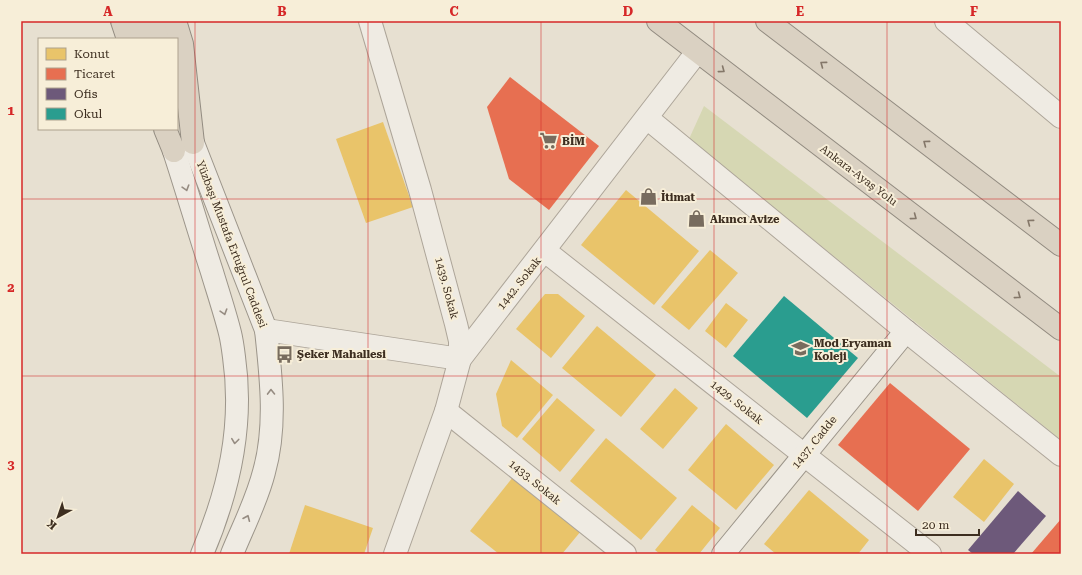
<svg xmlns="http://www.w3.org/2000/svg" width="1082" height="575" viewBox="0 0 1082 575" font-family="'Roboto Serif',serif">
<rect width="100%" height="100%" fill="#e7e0d1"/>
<!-- green -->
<path fill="#d6d7b3" d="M704,106L1061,377V440L689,139Z"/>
<!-- homes -->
<g fill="#e9c46a">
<path d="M383,122L413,207L366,223L336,139Z"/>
<path d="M626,190L699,251L654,305L581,245Z"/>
<path d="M710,250L738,273L689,330L661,307Z"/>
<path d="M545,294H558L585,316L551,358L516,329Z"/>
<path d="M726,303L748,320L726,348L705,331Z"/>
<path d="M597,326L656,375L621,417L562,368Z"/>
<path d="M511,360L553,395L517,438L502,426L496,394Z"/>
<path d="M675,388L698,408L663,449L640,429Z"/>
<path d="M557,398L595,430L560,472L522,439Z"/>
<path d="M726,424L774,465L736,510L688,470Z"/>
<path d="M606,438L677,498L641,540L570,481Z"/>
<path d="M984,459L1014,484L984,522L953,497Z"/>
<path d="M513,477L581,531L562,554H499L470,531Z"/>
<path d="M809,490L869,540L858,554H776L764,544Z"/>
<path d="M305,505L373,528L364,554H289Z"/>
<path d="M692,505L720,528L699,554H660L655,550Z"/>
</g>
<!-- shops -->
<g fill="#e76f51">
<path d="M510,77L599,146L549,210L509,179L487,107Z"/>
<path d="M890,383L970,449L918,511L838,445Z"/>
<path d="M1061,519V554H1031Z"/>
</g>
<!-- offices -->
<path fill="#6d597a" d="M1018,491L1046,516L1013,554H973L968,550Z"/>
<!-- schools -->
<path fill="#2a9d8f" d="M784,296L858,358L807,418L733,356Z"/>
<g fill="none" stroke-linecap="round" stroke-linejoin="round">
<defs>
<g id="street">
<path d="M370,21L420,190L456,324L460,341V359L446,411L395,554"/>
<path d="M946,21L1061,117"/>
<path d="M647,118L906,331L1061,455"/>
<path d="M545,251L930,554"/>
<path d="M266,330L460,359L697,52"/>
<path d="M446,411L625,554"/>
</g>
<g id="secondary">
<path d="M193,143L266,330C271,377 277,426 264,472C257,500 243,527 232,554"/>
<path d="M174,151C187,191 199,232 212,272C218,292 225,313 230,333C232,341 233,349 234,357C244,426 229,491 202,554"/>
<path d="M723,554L906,331"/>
</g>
<g id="highway">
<path d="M122,21L128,39"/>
<path d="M139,21L144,39"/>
<path d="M159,21L164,39"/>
<path d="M175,21L182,44L193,143"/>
<path d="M658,21L1061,329"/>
<path d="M767,21L1061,245"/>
<path d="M165,129L174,151"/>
</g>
</defs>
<!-- street casing -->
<use href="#street" stroke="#ada599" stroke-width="24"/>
<!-- secondary casing -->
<use href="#secondary" stroke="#9c958a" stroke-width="24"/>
<!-- highway casing -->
<use href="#highway" stroke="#928b80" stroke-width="24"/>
<!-- street -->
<use href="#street" stroke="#efebe3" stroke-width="22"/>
<!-- secondary -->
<use href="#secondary" stroke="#efebe3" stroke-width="22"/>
<!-- highway -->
<use href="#highway" stroke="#dad1c2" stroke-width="22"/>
</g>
<!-- one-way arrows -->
<defs><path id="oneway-chevron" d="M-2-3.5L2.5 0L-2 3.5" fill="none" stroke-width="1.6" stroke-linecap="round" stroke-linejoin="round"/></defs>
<g stroke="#847769">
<use href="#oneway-chevron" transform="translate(823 64) rotate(-143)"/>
<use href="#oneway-chevron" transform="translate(722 70) rotate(37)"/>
<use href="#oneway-chevron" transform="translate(926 143) rotate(-143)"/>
<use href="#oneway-chevron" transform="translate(914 217) rotate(37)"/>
<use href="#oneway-chevron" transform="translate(1030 222) rotate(-143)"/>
<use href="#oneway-chevron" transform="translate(1018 296) rotate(37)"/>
</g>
<g stroke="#968c82">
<use href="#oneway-chevron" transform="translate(186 188) rotate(73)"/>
<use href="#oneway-chevron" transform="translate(224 312) rotate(73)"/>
<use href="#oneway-chevron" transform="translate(271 392) rotate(-91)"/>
<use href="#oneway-chevron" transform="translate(235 441) rotate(97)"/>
<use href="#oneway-chevron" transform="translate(247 518) rotate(-67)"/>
</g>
<!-- grid -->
<path fill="none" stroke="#d62828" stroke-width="1" stroke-opacity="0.55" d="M195,21V554M368,21V554M541,21V554M714,21V554M887,21V554M21,199H1061M21,376H1061"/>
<!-- icons -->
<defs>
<symbol id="supermarket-bare" viewBox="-9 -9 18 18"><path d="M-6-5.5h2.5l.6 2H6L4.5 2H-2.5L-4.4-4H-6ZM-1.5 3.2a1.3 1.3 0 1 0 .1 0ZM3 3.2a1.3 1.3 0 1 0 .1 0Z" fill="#786c5e" stroke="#f7eed8" stroke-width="2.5" paint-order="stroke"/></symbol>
<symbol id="shop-bare" viewBox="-9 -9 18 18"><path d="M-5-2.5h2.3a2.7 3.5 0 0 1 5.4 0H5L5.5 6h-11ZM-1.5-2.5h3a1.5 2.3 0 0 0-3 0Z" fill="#786c5e" stroke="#f7eed8" stroke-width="2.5" paint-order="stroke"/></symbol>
<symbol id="school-bare" viewBox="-9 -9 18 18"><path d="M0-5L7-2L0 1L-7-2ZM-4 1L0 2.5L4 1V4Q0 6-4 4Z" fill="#786c5e" stroke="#f7eed8" stroke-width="2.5" paint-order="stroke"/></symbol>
<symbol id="bus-bare" viewBox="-9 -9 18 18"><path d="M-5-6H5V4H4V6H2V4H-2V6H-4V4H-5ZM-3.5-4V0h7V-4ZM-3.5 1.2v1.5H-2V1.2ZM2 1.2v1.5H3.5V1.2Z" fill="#786c5e" stroke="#f7eed8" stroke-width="2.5" paint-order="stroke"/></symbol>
</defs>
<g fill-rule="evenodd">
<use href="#supermarket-bare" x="536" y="128" width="25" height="25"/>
<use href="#shop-bare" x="636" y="184" width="25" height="25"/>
<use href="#shop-bare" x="684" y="206" width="25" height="25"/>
<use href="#school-bare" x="788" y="336" width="25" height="25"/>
<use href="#bus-bare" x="272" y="342" width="25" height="25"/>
</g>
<g text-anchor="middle" stroke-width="4" stroke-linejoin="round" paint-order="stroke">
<!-- poi labels -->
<g font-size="11" font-weight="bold" fill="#3d2e20" stroke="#f7eed8" text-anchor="start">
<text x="562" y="145">BİM</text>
<text x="661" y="201">İtimat</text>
<text x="710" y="223">Akıncı Avize</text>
<text x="814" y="347">Mod Eryaman<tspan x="814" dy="13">Koleji</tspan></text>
<text x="297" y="358">Şeker Mahallesi</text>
</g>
<!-- street labels -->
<g font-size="11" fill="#3d2e20" stroke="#f7eed8">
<text transform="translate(859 175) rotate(37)" y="4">Ankara-Ayaş Yolu</text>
<text transform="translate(232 244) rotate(69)" y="4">Yüzbaşı Mustafa Ertuğrul Caddesi</text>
<text transform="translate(519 283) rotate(-52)" y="4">1442. Sokak</text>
<text transform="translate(447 288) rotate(75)" y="4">1439. Sokak</text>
<text transform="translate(737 402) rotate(38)" y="4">1429. Sokak</text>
<text transform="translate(814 442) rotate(-51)" y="4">1437. Cadde</text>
<text transform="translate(535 482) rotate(39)" y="4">1433. Sokak</text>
</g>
</g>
<!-- border -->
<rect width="1082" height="575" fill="none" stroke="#f7eed8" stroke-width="44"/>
<!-- legend -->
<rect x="38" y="38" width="140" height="92" fill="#f7eed8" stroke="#ada18e"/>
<rect x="46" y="48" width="20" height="12" fill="#e9c46a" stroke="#ada18e"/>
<text x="74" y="58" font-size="12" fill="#3d2e20">Konut</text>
<rect x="46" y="68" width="20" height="12" fill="#e76f51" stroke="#ada18e"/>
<text x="74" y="78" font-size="12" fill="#3d2e20">Ticaret</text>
<rect x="46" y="88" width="20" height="12" fill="#6d597a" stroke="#ada18e"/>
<text x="74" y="98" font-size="12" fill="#3d2e20">Ofis</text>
<rect x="46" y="108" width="20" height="12" fill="#2a9d8f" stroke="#ada18e"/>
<text x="74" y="118" font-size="12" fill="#3d2e20">Okul</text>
<!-- north arrow -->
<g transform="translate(58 517) rotate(220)" stroke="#f7eed8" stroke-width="3" paint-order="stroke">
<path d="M0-3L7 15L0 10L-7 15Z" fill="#3d2e20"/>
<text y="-6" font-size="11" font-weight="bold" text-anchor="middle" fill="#3d2e20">K</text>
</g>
<!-- scale -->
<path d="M916 529v6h63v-6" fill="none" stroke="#3d2e20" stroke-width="2"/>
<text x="922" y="529" font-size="12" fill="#3d2e20" stroke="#f7eed8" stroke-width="3" paint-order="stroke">20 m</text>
<rect x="22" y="22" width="1038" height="531" fill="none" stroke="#d62828" stroke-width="1.5"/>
<g font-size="13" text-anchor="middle" font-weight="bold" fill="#d62828">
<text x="108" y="16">A</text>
<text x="282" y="16">B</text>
<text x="454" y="16">C</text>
<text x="628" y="16">D</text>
<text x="800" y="16">E</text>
<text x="974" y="16">F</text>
<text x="11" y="115">1</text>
<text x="11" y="292">2</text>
<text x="11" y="469">3</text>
</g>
</svg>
